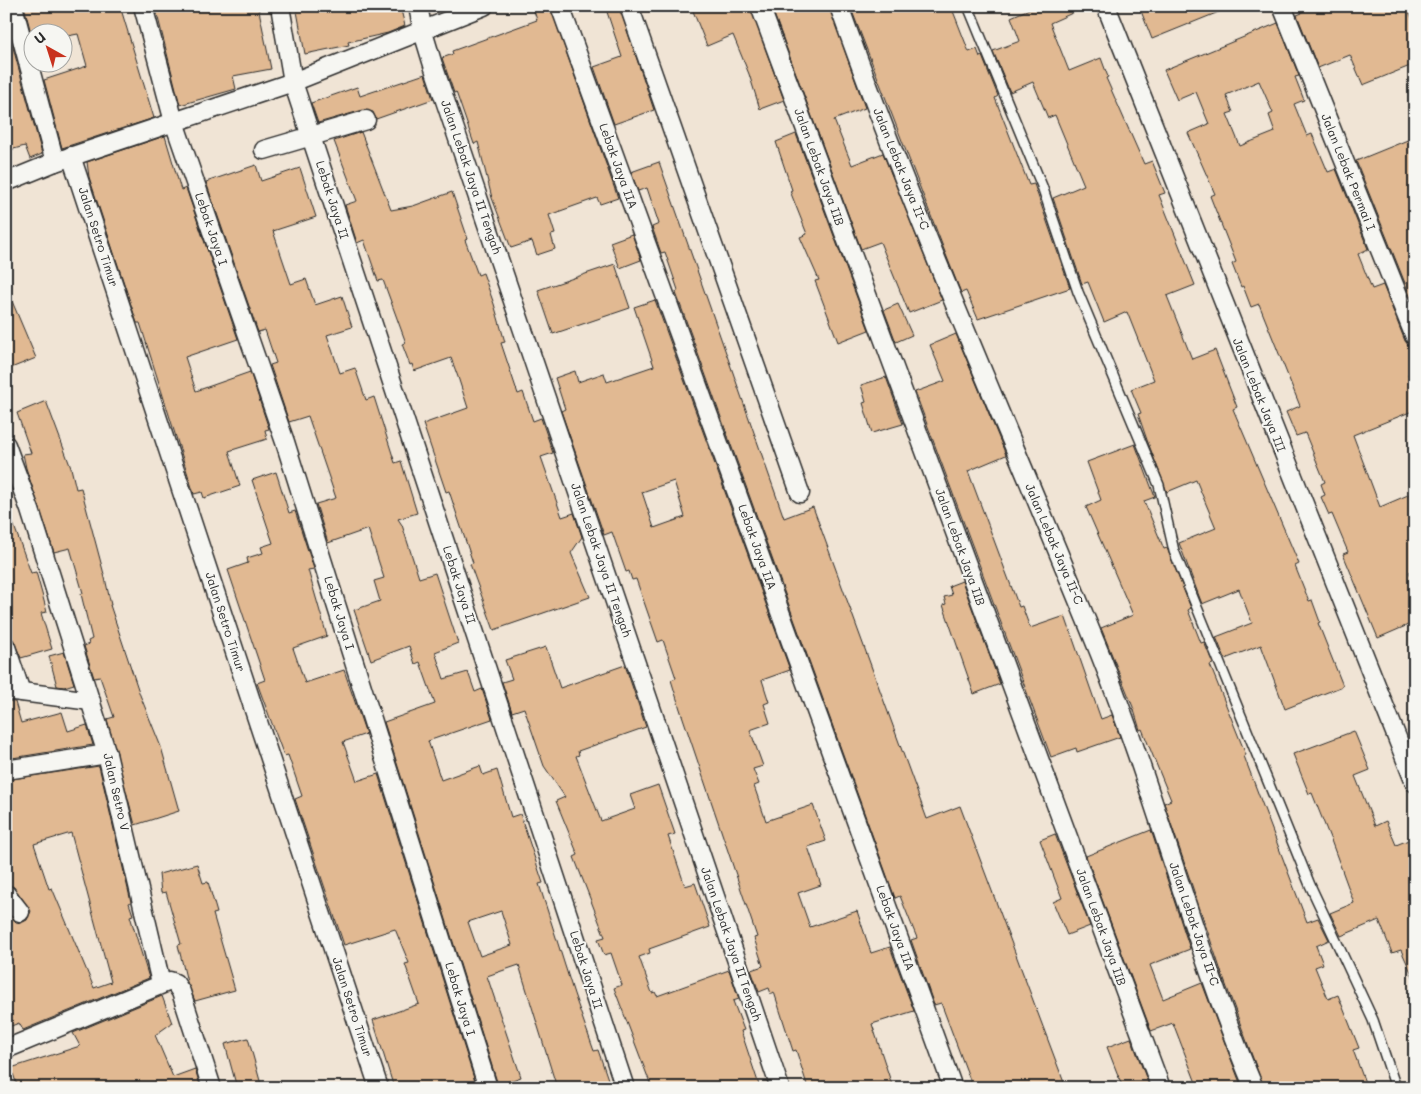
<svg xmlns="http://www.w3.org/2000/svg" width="1421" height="1094" viewBox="0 0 1421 1094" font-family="Mali,sans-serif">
<rect width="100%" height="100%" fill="#f0e4d5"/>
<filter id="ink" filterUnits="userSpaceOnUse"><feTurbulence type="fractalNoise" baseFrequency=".02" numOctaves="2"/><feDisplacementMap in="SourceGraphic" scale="10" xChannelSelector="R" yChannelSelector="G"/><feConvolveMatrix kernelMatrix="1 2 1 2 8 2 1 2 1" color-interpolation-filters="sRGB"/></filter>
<g filter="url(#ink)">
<!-- building -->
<g fill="#e1b992" stroke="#2b2b2b" fill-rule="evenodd">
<path d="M24,6H120L154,118L62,148L44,80L87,66L78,34L62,37V32L31,33Z"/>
<path d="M155,6H258L271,69L233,76L236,89L180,105Z"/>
<path d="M296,6H400L405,26L388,33L348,42L349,45L305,54Z"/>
<path d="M547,6H550L618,198L600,204L597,198L549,215L555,234L551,235L555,249L537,255L532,241L511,248L492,198L478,142L474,144L456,92L454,93L442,58L453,54L452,51L537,20L534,11Z"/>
<path d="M605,6H619L654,110L614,124L594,67L622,57Z"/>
<path d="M691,6H750L784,100L760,109L749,74L733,35L707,46Z"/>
<path d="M771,6H829L865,108L834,120L852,165L883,153L942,300L909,313L880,242L861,249Z"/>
<path d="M850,6H951L969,52L977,49L980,57L982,56L998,96L995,98L1029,185L1034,184L1070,288L978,319L966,291L961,293L943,247Z"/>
<path d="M1036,6H1088L1050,23L1069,71L1101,58L1108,77L1106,78L1144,164L1152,161L1165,193L1159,195L1195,285L1167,296L1192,359L1215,350L1237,407L1233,409L1299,564L1295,566L1309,601L1312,600L1320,622L1318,623L1343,686L1285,709L1261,645L1225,659L1216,637L1252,623L1239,589L1202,604L1179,543L1216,528L1196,480L1167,492L1147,440L1138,414L1141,413L1131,389L1154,380L1127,312L1104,322L1088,282L1082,284L1053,198L1084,185L1055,115L1048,118L1033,82L1010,92L993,51L1020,41L1011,17Z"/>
<path d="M1139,6H1231V7L1152,39Z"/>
<path d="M1299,6H1407L1415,26V64L1363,85L1350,55L1318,68L1297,15L1302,13Z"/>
<path d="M6,22L42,154L30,159L25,146L6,151Z"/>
<path d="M1278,23L1299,76L1295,77L1304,100L1294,104L1307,136L1312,134L1328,172L1336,169L1368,249L1358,254L1372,289L1383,285L1405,341L1409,346L1415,347V373L1408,374L1415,392V410L1353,435L1380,507L1415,492V569L1409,572L1415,585V622L1378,638L1343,554L1348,552L1332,514L1329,515L1321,497L1325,495L1321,484L1325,482L1305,433L1296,436L1286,412L1300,406L1259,304L1251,307L1243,286L1241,287L1232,264L1236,262L1210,196L1215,194L1188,133L1209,124L1196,92L1177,100L1164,70ZM1259,81L1273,113L1269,115L1275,132L1240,146L1227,114L1233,112L1226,95Z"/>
<path d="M425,74L433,99L376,119L373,112L363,110L318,123L311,103L357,87L360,96Z"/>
<path d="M361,132L391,210L413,206L452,192L468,239L465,240L478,275L483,273L494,304L505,342L501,343L518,394L523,392L533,421L541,418L553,453L541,457L562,517L574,513L582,537L571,553L590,597L494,630L470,564L473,563L449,491L446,492L423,424L468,408L458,377L451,358L414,371L412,364L410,365L402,344L406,343L383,280L378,281L364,240L357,243L345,205L357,201L334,141Z"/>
<path d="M796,134L869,330L838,342L815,281L819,280L800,237L807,234L790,191L792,190L776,142Z"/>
<path d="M165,136L181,190L186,188L238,339L185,357L196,391L250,372L269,429L265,430L267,439L229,451L240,486L204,498L202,492L194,494L140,323H137L89,177L87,162Z"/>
<path d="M1415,137V308L1356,161Z"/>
<path d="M659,162L784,518L813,507L927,819L960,806L1066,1088H973L941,1003L934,1005L911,940L917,938L900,896L895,898L676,293L678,290L665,252L661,253L652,227L659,224L647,188L638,191L631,172Z"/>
<path d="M256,165L261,181L300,168L316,217L273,231L291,284L306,279L315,305L342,296L352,327L327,335L340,373L355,368L366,400L374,397L395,463L401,461L417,513L398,519L402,525L419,578L435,573L458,643L435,652L444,679L468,672L475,692L482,689L492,719L428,741L441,780L480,766L483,775L497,770L511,817L520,814L543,883L539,884L574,994L594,1051L598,1050L611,1088H557L519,965L487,976L521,1077L498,1085L384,722L435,704L420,662L415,664L409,646L371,660L354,610L380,601L374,581L384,578L368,529L328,543L316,504L336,498L308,416L289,422L270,365L276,363L265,330L258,332L206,182ZM501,911L512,945L480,956L468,922Z"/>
<path d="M632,234L641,260L620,268L610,242Z"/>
<path d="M615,264L630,308L553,334L538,290Z"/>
<path d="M6,287L36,358L6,370Z"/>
<path d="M655,300L790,670L762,680L769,702L764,704L770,723L750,730L763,766L753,769L759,784L754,786L766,821L813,805L826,841L808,847L821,885L798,893L810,927L857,911L871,953L890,947L914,1011L872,1024L893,1088H808L796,1050L793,1051L774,992L771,994L769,988L759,992L751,970L763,966L754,938L757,937L680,709L671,680L676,678L663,640L658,642L636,579L632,580L629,571L626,572L612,532L604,535L561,411L565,409L555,378L575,371L578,382L604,373L607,382L654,366L634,307ZM674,481L685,517L654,528L642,492Z"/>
<path d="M898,304L912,335L896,342L884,310Z"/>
<path d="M956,334L1006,455L968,471L1019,607L1022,606L1030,628L1065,616L1101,719L1112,715L1120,737L1077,752L1076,748L1051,757L915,392L945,381L930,345Z"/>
<path d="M886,377L903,424L872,433L863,403L866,402L861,385Z"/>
<path d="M46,401L71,468L76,489L81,488L105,578L111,605H110L140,695L161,747L179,811L135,825L107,719L114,717L100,677L94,678L84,646L89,644L88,641L92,639L81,594L83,593L70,548L54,552L26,468L23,454L31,453L17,413Z"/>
<path d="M1135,444L1155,497L1144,501L1164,549L1167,548L1191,608L1188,610L1201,643L1204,642L1213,664L1210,665L1246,755L1244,756L1307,922L1318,918L1329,940L1316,946L1323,964L1315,967L1328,999L1338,995L1359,1048L1353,1050L1367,1088H1264L1223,977L1164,803L1171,800L1142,729L1140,730L1133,707L1101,628L1133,615L1086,507L1101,500L1087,462Z"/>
<path d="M276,472L289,513L295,511L314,569L308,570L327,636L293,648L305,683L344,670L366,734L343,742L357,781L378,774L477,1088H394L373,1020L419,1004L405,964L409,963L395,929L344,945L295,799L302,796L288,755L284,756L257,683L265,680L228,570L248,563L247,558L263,553L261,547L273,543L252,480Z"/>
<path d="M6,512H9L31,573L36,572L47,612L41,613L52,649L21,658L13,639L6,637Z"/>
<path d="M962,581L1000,684L974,694L943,605L946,604L944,597L952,595L949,586Z"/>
<path d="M546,647L560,688L625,665L646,727L578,751L579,755L576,756L601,821L635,809L630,795L658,785L675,834L668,836L685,886L695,883L710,927L649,949L650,953L639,957L652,993L655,992L657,996L729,970L739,999L733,1001L744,1030L741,1031L760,1088H652L614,988L622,985L611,953L604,955L598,939L605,937L574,857L578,855L556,801L565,797L544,766L524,708L512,712L502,682L512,679L505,660Z"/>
<path d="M64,652L74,684L64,687L57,686L49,656Z"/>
<path d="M6,701L15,702L21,723L62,712L68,731L87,725L93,745L6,759Z"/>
<path d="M1354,731L1370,770L1355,776L1375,826L1386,821L1396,845L1411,839L1415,849V981L1401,950L1392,953L1379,920L1341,936L1330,913L1354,903L1332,843L1312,793L1309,794L1293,754Z"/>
<path d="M99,766L131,902L129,903L133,915L130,916L149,978L23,1030L19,1023L6,1028V912L16,922L21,923L27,920L31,911L14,887L6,884V780ZM71,833L111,982L94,988L52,888L49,889L34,844Z"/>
<path d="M1151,830L1190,949L1150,965L1163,999L1202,983L1242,1088H1198L1173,1023L1151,1031L1086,856Z"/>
<path d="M1055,834L1090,926L1067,935L1053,902L1062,898L1040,840Z"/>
<path d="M197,864L203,883L208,882L217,913L213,914L235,990L195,1001L187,982L178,945L181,944L166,892L161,893L159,874Z"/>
<path d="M162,996L172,1023L155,1035L173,1077L195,1069L201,1088H18L11,1068L80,1046L73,1033Z"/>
<path d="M248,1038L262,1088H237L225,1044Z"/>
<path d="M1131,1038L1150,1088H1123L1107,1047Z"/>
</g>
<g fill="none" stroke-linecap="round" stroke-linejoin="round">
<defs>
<path id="service" d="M968,6L1042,186L1078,292L1159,485L1174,551L1310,885L1373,1020L1396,1088"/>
<g id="minor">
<path d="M13,6L55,162"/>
<path d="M143,6L174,122L285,442L488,1088"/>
<path d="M280,6L293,82L625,1088"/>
<path d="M418,6L423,32L433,65L780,1088"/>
<path d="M560,6L953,1088"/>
<path d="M629,6L800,493"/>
<path d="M760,6L1161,1088"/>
<path d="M839,6C917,226 1013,439 1100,654C1157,797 1194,947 1254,1088"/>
<path d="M1106,6L1415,783"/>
<path d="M1282,6L1415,337"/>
<path d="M264,150L366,120"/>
<path d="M71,156L379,1088"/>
<path d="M6,182L55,162L293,82L484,6"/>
<path d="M6,445L30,510L107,754L161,983"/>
<path d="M6,647L21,692"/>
<path d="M6,690L91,701"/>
<path d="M6,770L107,754"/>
<path d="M6,894L20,912"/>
<path d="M6,1049L170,981L175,983L181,992L212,1088"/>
</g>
</defs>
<!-- service casing -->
<use href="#service" stroke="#2b2b2b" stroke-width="12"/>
<!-- minor casing -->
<use href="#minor" stroke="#2b2b2b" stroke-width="21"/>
<!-- service -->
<use href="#service" stroke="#f6f6f2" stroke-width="9"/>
<!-- minor -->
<use href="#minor" stroke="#f6f6f2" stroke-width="18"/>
</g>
</g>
<g text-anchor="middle" stroke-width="4" stroke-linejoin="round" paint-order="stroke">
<!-- street labels -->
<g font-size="12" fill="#2b2b2b" stroke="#f6f6f2">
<text transform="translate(618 166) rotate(70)" y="4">Lebak Jaya IIA</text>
<text transform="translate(819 167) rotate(70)" y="4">Jalan Lebak Jaya IIB</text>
<text transform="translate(901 169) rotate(68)" y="4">Jalan Lebak Jaya II-C</text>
<text transform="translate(1348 172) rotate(68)" y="4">Jalan Lebak Permai I</text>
<text transform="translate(471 177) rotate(71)" y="4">Jalan Lebak Jaya II Tengah</text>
<text transform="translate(332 200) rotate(72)" y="4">Lebak Jaya II</text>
<text transform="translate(211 229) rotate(71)" y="4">Lebak Jaya I</text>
<text transform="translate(98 237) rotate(72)" y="4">Jalan Setro Timur</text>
<text transform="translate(1259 395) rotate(68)" y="4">Jalan Lebak Jaya III</text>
<text transform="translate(1054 544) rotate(67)" y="4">Jalan Lebak Jaya II-C</text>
<text transform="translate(757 547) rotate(70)" y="4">Lebak Jaya IIA</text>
<text transform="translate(960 547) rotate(70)" y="4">Jalan Lebak Jaya IIB</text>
<text transform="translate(601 560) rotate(71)" y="4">Jalan Lebak Jaya II Tengah</text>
<text transform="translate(459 585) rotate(72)" y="4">Lebak Jaya II</text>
<text transform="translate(339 613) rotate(73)" y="4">Lebak Jaya I</text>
<text transform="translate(225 622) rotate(72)" y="4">Jalan Setro Timur</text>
<text transform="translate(116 792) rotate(77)" y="4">Jalan Setro V</text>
<text transform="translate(1194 924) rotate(71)" y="4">Jalan Lebak Jaya II-C</text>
<text transform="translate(1101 927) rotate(70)" y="4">Jalan Lebak Jaya IIB</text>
<text transform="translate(895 928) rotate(70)" y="4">Lebak Jaya IIA</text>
<text transform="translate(731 944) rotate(71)" y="4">Jalan Lebak Jaya II Tengah</text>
<text transform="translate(586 970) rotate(72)" y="4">Lebak Jaya II</text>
<text transform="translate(460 999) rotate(73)" y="4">Lebak Jaya I</text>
<text transform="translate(352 1007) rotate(72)" y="4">Jalan Setro Timur</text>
</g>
</g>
<!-- margin -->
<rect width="1421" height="1094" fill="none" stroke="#f6f6f2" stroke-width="25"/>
<rect x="12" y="12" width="1396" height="1069" fill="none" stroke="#2b2b2b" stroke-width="2" filter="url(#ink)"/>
<!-- north arrow -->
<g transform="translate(48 48) rotate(321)"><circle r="24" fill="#f6f6f2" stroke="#a5a5a2"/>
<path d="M0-4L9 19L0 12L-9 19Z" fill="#c8321e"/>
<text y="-8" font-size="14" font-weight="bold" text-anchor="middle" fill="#2b2b2b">U</text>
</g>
</svg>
